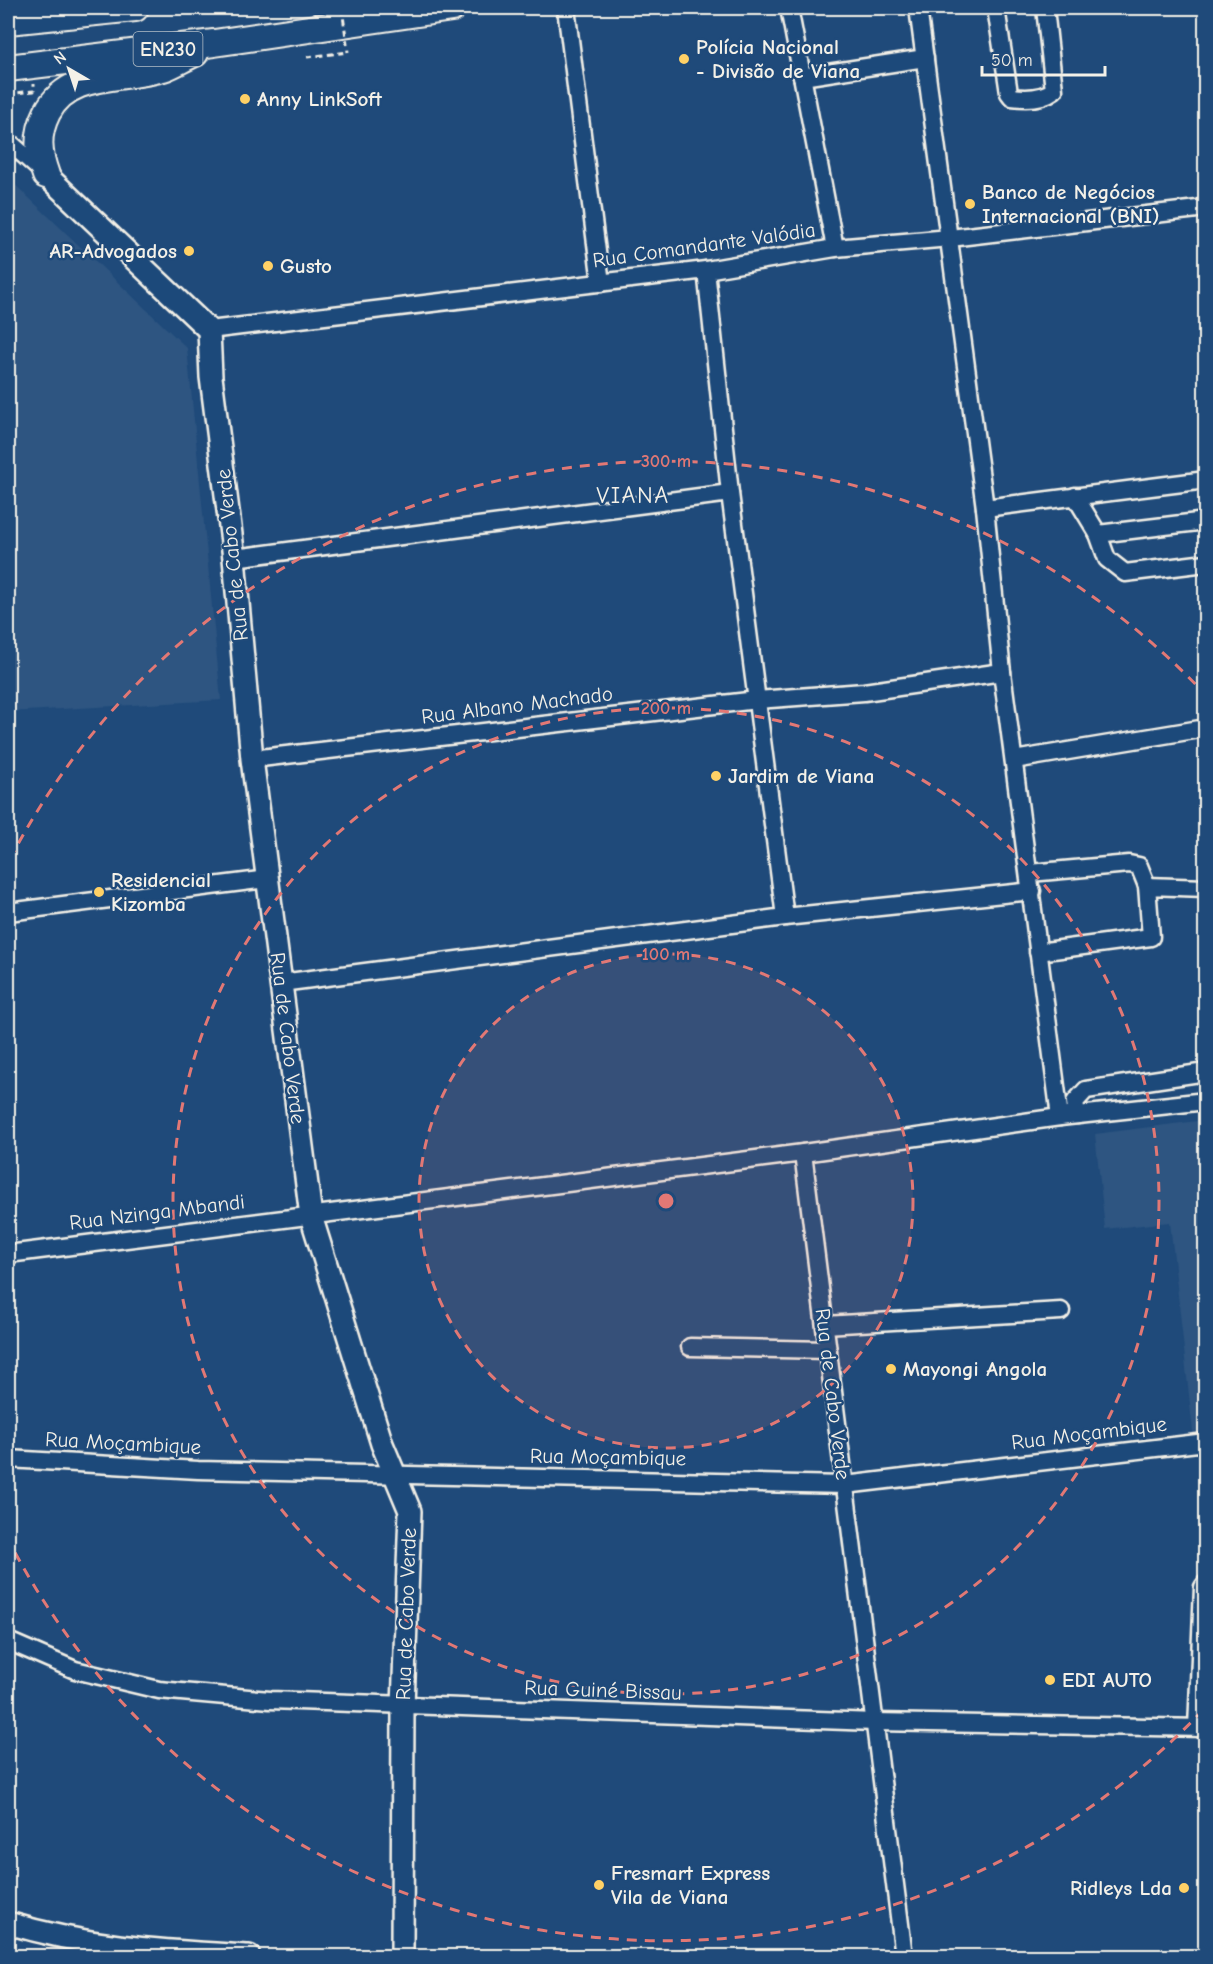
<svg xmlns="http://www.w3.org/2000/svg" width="1213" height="1964" viewBox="0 0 1213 1964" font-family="'Comic Neue',sans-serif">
<rect width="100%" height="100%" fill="#1f4a7a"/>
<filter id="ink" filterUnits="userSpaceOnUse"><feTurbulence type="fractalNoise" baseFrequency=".0167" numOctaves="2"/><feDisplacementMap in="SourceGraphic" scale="12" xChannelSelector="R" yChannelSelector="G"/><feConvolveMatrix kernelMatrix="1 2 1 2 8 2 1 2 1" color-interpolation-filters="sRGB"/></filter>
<g filter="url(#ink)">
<!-- built -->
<g fill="#2d5581">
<path d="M8,178L187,348L221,700L8,712Z"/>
<path d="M1205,1120L1206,1430L1193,1432L1170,1222L1105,1229L1095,1134Z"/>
</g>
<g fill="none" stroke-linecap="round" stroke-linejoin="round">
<defs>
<g id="minor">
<path d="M566,8L601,283"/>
<path d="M789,8L835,248"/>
<path d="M918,8L985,508L1002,672L1060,1117"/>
<path d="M996,8L1009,93L1012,97C1026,99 1042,99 1054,90L1045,8"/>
<path d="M802,77L925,58"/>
<path d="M8,141L45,174"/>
<path d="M706,270L730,493L785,917"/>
<path d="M209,330L706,270L835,248L950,238L1206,208"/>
<path d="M1075,496L1098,534L1107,559L1125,573L1206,563"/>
<path d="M985,508L1206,480"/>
<path d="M1098,534L1206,521"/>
<path d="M234,558L730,493"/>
<path d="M252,759L757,700L864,692L1002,672"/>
<path d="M1014,760L1206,728"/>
<path d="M1030,873L1129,864L1139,866L1147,886"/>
<path d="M8,912L267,879"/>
<path d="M1038,952L1151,937L1147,886L1206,888"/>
<path d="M281,983L785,917L1032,891"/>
<path d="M1077,1115L1075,1102L1086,1090L1206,1072"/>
<path d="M803,1153L904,1956"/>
<path d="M8,1254L803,1153L1060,1117L1206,1101"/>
<path d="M825,1325L1061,1311"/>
<path d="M690,1347L828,1350"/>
<path d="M8,1459L198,1470L845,1485L1206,1442"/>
<path d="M8,1641L75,1670L159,1690L270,1700L875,1722L1206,1728"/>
<path d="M1197,1728L1203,1587L1206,1583"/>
</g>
<g id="major">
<path d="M46,175L209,330L211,377L234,558L252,759L311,1216L382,1444L410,1511L403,1706L402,1956"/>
<path d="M8,1923C90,1948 164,1951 249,1956"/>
</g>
<g id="highway">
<path d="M8,21L135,8"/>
<path d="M8,68L214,43L452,8"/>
<path d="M46,175C38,153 36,135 47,113C69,69 125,81 166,67C176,63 185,57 195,53"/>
</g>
</defs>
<!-- minor casing -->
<use href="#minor" stroke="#f4f1e8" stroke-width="21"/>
<!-- major casing -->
<use href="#major" stroke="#f4f1e8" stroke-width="26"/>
<!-- highway casing -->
<use href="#highway" stroke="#f4f1e8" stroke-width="30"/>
<!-- path -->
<g stroke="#f4f1e8" stroke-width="3" stroke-dasharray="6 4.5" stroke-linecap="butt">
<path d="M307,57L348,52"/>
<path d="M8,94L34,91V84"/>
</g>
<!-- minor -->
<use href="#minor" stroke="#1f4a7a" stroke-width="16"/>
<!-- major -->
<use href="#major" stroke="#1f4a7a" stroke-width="21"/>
<!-- highway -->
<use href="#highway" stroke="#1f4a7a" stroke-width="26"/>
<!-- path-bridge -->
<path stroke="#f4f1e8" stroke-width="3" stroke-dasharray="6 4.5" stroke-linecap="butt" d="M342,8L348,52"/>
</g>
</g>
<!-- distance rings -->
<circle cx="666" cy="1201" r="247" fill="#e27875" fill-opacity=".12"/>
<g fill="none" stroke="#e27875" stroke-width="3" stroke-dasharray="10 8">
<circle cx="666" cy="1201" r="247"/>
<circle cx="666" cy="1201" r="493"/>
<path d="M1203 1710A740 740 0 0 1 10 1543M10 859A740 740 0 0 1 1203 692"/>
</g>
<!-- markers -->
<g fill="#ffd166" stroke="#1f4a7a" stroke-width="2">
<circle cx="684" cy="59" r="6"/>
<circle cx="245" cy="99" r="6"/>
<circle cx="970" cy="204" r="6"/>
<circle cx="189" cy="251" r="6"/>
<circle cx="268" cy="266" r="6"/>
<circle cx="716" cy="776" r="6"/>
<circle cx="99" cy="892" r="6"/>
<circle cx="891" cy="1369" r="6"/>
<circle cx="1050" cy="1680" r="6"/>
<circle cx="599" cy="1885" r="6"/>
<circle cx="1184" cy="1888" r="6"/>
</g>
<g text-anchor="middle" stroke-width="5" stroke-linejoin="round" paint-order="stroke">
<!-- shield labels -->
<rect fill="#1f4a7a" stroke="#b4bfc7" stroke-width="1.5" x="133.5" y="32" width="69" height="34" rx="4.5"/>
<g font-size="20" font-weight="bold" fill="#f4f1e8">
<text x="168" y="56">EN230</text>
</g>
<!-- poi labels -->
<g font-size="21" font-weight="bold" fill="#f4f1e8" stroke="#1f4a7a" text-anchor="start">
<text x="696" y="54">Polícia Nacional<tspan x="696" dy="24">- Divisão de Viana</tspan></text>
<text x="257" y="106">Anny LinkSoft</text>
<text x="982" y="199">Banco de Negócios<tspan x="982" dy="24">Internacional (BNI)</tspan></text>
<text x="177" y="258" text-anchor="end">AR-Advogados</text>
<text x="280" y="273">Gusto</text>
<text x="728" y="783">Jardim de Viana</text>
<text x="111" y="887">Residencial<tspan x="111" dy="24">Kizomba</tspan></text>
<text x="903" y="1376">Mayongi Angola</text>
<text x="1062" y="1687">EDI AUTO</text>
<text x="611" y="1880">Fresmart Express<tspan x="611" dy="24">Vila de Viana</tspan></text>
<text x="1172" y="1895" text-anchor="end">Ridleys Lda</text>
</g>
<!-- street labels -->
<g font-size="21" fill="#f4f1e8" stroke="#1f4a7a">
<text transform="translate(704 245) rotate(-8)" y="7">Rua Comandante Valódia</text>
<text transform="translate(232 555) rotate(-96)" y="7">Rua de Cabo Verde</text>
<text transform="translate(517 705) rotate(-7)" y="7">Rua Albano Machado</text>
<text transform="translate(288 1038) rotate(83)" y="7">Rua de Cabo Verde</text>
<text transform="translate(157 1212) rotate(-7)" y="7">Rua Nzinga Mbandi</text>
<text transform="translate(833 1394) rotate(83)" y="7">Rua de Cabo Verde</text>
<text transform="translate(1089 1433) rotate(-7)" y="7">Rua Moçambique</text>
<text transform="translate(123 1443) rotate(3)" y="7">Rua Moçambique</text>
<text transform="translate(608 1457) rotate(1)" y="7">Rua Moçambique</text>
<text transform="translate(406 1614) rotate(-88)" y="7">Rua de Cabo Verde</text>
<text transform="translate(603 1690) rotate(2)" y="7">Rua Guiné Bissau</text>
</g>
<!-- quarter labels -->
<g font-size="24" letter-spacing="1.5" fill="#f4f1e8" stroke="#1f4a7a">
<text x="633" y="503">VIANA</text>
</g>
</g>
<circle cx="666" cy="1201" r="9" fill="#e27875" stroke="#1f4a7a" stroke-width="3"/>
<g font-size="18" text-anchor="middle" font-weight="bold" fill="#e27875" stroke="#1f4a7a" stroke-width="5" stroke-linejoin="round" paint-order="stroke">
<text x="666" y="467">300 m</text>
<text x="666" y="714">200 m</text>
<text x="666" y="960">100 m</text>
</g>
<!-- margin -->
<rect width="1213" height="1964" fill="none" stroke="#1f4a7a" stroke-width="30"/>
<rect x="15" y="15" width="1183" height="1934" fill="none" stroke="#f4f1e8" stroke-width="2" filter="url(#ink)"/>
<!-- north arrow -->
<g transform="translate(69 69) rotate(321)" stroke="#1f4a7a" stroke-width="4.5" paint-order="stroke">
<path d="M0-4.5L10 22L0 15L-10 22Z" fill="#f4f1e8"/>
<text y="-9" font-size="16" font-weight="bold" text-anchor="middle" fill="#f4f1e8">N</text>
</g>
<!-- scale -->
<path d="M982 66v9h123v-9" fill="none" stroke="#f4f1e8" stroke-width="3"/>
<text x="991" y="66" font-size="18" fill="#f4f1e8" stroke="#1f4a7a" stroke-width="4.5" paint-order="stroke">50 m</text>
</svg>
